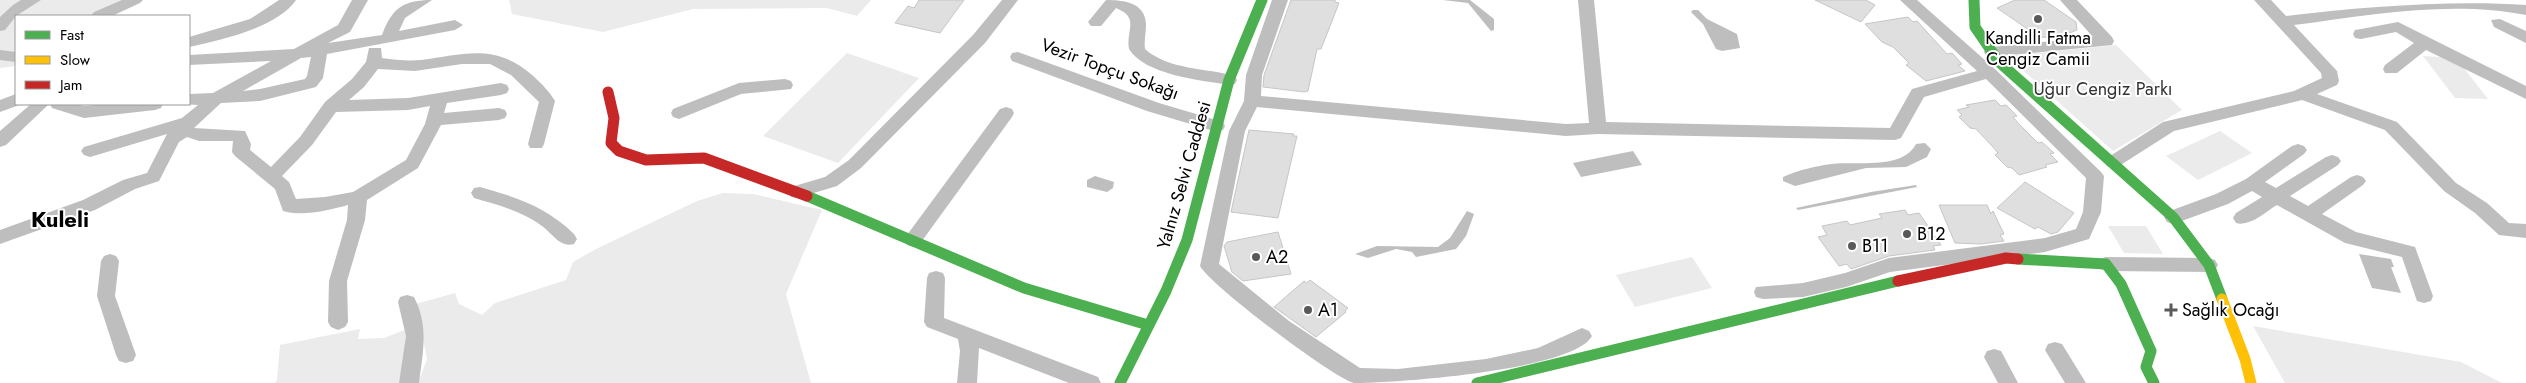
<svg xmlns="http://www.w3.org/2000/svg" width="2526" height="383" viewBox="0 0 2526 383" font-family="Jost,sans-serif">
<rect width="100%" height="100%" fill="#fff"/>
<!-- green -->
<g fill="#ebebeb">
<path d="M0,0H122L125,3L101,13V16H16V66L0,68Z"/>
<path d="M509,0H871L857,16L827,8L693,9L603,32L512,14Z"/>
<path d="M2116,45L2182,110L2113,151L2007,56Z"/>
<path d="M847,53L919,78L838,163L763,136Z"/>
<path d="M2423,56L2456,58L2488,99L2455,98Z"/>
<path d="M2220,131L2252,153L2198,180L2166,156Z"/>
<path d="M723,193L753,194L822,210L786,294L811,383H418L427,359L416,304L455,293L459,304L482,315L495,303L566,280L573,262L596,249L697,201Z"/>
<path d="M2108,226H2146L2163,254L2124,253Z"/>
<path d="M1692,257L1712,288L1635,307L1616,275Z"/>
<path d="M2253,326L2461,362L2502,383H2285Z"/>
<path d="M360,329L358,339L384,338L407,329V354L399,383H275L277,380L280,345Z"/>
</g>
<!-- water -->
<g fill="#bebebe">
<path d="M1443,0H1470L1494,19V30L1491,31L1468,3Z"/>
<path d="M1693,10H1698L1707,19L1737,34L1740,48L1722,51L1716,49L1703,24L1691,12Z"/>
<path d="M2500,19L2526,31V43L2494,27L2491,20Z"/>
<path d="M1925,143L1931,149L1927,157L1906,167L1866,168L1795,186L1783,181V177C1799,170 1815,166 1832,164C1857,161 1903,170 1916,144Z"/>
<path d="M1633,151L1642,165L1581,177L1573,163Z"/>
<path d="M1095,176L1114,182L1113,188L1107,192L1087,187V180Z"/>
<path d="M1916,185L1917,187L1798,210L1796,208L1871,192Z"/>
<path d="M1467,211L1474,214L1466,236L1456,249L1416,257L1412,252L1396,249L1368,258L1355,254L1377,246L1438,247L1450,238Z"/>
<path d="M2359,254L2391,259L2394,267H2391L2401,293L2372,288Z"/>
</g>
<!-- building -->
<g fill="#dfdfdf" stroke="#c6c6c6">
<path d="M919,0H964L940,33L895,23L908,6L914,8Z"/>
<path d="M1291,0H1335V2L1339,3L1321,49H1317L1308,91L1304,92L1263,87L1264,75Z"/>
<path d="M1815,0H1866L1875,5L1861,22Z"/>
<path d="M2015,0H2044L2076,22L2077,30L2057,38L2039,37L1997,8Z"/>
<path d="M1908,17L1913,22L1917,21L1947,54L1952,53L1962,64L1958,65L1965,71L1926,81L1906,65L1909,63L1893,47L1882,42L1865,24Z"/>
<path d="M1995,100L2001,106L2006,105L2017,116L2013,117L2019,124L2038,143L2042,142L2054,153L2050,154L2058,162L2045,165L2047,167L2019,175L2012,168L2007,167L1995,155L1998,153L1993,147L1976,129L1970,128L1959,117L1962,115L1957,110L1969,107L1966,105Z"/>
<path d="M1249,130L1294,134L1293,136H1297L1278,218L1231,212Z"/>
<path d="M2025,182L2074,213L2058,232L2051,234L2038,227L2035,229L1997,208Z"/>
<path d="M1939,205H1987L1991,214L1993,211L2004,234L2000,235L2004,241L1981,244L1955,243Z"/>
<path d="M1905,210L1908,215L1919,213L1941,245L1933,246L1935,250L1889,256L1851,269L1847,264L1839,266L1818,237L1827,235L1822,226L1847,221L1850,225L1882,218L1879,214Z"/>
<path d="M1278,232L1291,274L1243,281L1232,272L1224,246L1227,242Z"/>
<path d="M1310,280L1348,308L1345,311L1346,312L1316,337L1274,307L1304,281L1307,283Z"/>
</g>
<g fill="none" stroke-linecap="round" stroke-linejoin="round">
<!-- street -->
<g fill="#bebebe" fill-rule="evenodd">
<path d="M21,0H41L16,16L5,30L0,31V17L13,5Z"/>
<path d="M122,0H143L140,3L112,16H91L94,12Z"/>
<path d="M279,0H296C277,28 220,40 189,47V37L250,19Z"/>
<path d="M352,0H368L350,32L328,43L382,35C392,8 403,0 432,0L405,18L399,31L455,20L463,25L455,30L327,54L323,78L316,87L260,101L221,103L194,128L245,131L251,144L250,150L271,167L300,137L325,102L352,79L366,62L369,48H381L382,58C395,60 408,61 421,60C465,54 495,43 532,75C541,83 550,92 555,101L544,144L542,148H530L528,144L539,102L511,75L490,64H462L415,71L378,69L364,87L349,100L408,98L501,83L507,85L509,89L507,93L501,95L447,103L444,113L499,108L505,110L507,114L505,118L499,120L441,125L418,168L367,200L365,220L347,281L348,322L345,327L338,330L331,327L328,322L329,281L347,220L348,205C329,210 303,217 283,211L275,189L235,156L232,152L233,141H199L187,137L179,142L159,181L135,189L95,210L0,244V230L83,200L123,180L147,173L167,134L90,157L84,155L81,151L84,147L182,118L198,105L183,104H189V94L213,93L271,61L189,65V55L294,49L338,25ZM311,57L307,76L305,79L260,89L243,91L301,58ZM430,106L425,124L406,160L353,192L325,197L296,199L289,182L282,176L312,145L336,112L408,110Z"/>
<path d="M1002,0H1018L985,43L861,168L837,186L797,198L791,197L788,192L791,187L825,177L849,160L973,35Z"/>
<path d="M1106,0C1123,0 1145,2 1146,24C1146,33 1144,40 1145,49C1168,70 1207,68 1235,76L1237,80L1235,84L1229,85C1200,80 1145,75 1129,49C1126,29 1140,18 1116,8L1101,26H1091L1088,22Z"/>
<path d="M1272,0H1288L1262,75L1261,96L1566,124L1589,123L1578,0H1594L1606,122L1890,128L1912,89L1977,71L1900,0H1917L1995,69L2101,172L2104,176L2101,212L2089,239L2045,252L1890,272L1846,287L1803,297L1763,299L1756,297L1754,292L1756,287L1803,283L1845,273L1889,258L2045,238L2076,229L2083,212L2086,178L1986,79L1924,97L1901,138L1895,140L1598,134L1566,136L1257,107L1245,131L1219,264L1289,321L1360,368L1398,369L1486,359L1538,348L1582,328L1589,331L1592,336C1573,371 1392,383 1354,383C1333,378 1210,285 1200,266L1229,131L1244,101L1246,75Z"/>
<path d="M2060,0H2077L2112,37L2114,41L2112,45L1992,57L1986,56L1984,52L1986,48L1992,47L2093,37Z"/>
<path d="M2254,0H2271L2286,16C2362,7 2450,0 2526,5V15C2451,0 2370,15 2294,25L2337,71L2339,81L2337,85L2317,94L2397,122L2456,183L2487,203L2509,223L2526,224V238L2499,235L2475,213L2444,191L2385,130L2302,100L2174,131L2119,166L2113,168L2107,166L2104,162L2107,158L2163,122L2294,91L2322,78L2321,73Z"/>
<path d="M2398,22L2526,86V99L2426,50L2397,73H2385L2383,69L2385,65L2414,43L2396,32L2361,39L2355,38L2353,34L2355,30L2361,29Z"/>
<path d="M0,50L16,52V62L0,60Z"/>
<path d="M1018,52L1159,103L1223,122L1225,126L1223,130L1217,132L1147,111L1012,61L1010,57L1012,53Z"/>
<path d="M785,79L791,81L793,85L791,89L741,94L679,119L673,117L671,113L673,109L739,83Z"/>
<path d="M16,94V104H22L0,112V100Z"/>
<path d="M31,104H49L6,145L0,147V131Z"/>
<path d="M50,104H76L84,106L107,104H163L161,108L155,110L84,118L52,108Z"/>
<path d="M1006,107L1012,109L1014,113L1012,117L919,245L913,247L907,245L904,240L907,235L1000,109Z"/>
<path d="M2298,144L2304,146L2307,150L2304,154L2265,182L2276,188L2326,157L2332,155L2338,157L2341,161L2338,165L2290,196L2308,206L2351,177L2357,175L2363,177L2366,181L2363,185L2322,214L2356,232L2415,247L2433,296L2431,301L2424,303L2417,301L2402,257L2345,243L2277,205C2265,212 2250,227 2236,223L2233,218L2236,213L2262,197L2252,191L2228,204L2179,222L2173,224L2167,222L2164,217L2167,212L2216,194L2246,179L2292,146Z"/>
<path d="M480,187C516,197 547,207 574,234L577,239L574,244C560,248 553,234 542,226C522,211 498,205 474,198L471,193L474,188Z"/>
<path d="M110,254L116,256L119,261L115,296L136,355L133,361L126,363L119,361L116,355L97,296L101,261L104,256Z"/>
<path d="M2106,257L2209,258L2215,260L2218,265L2215,270L2209,272L2106,271L2100,269L2097,264L2100,259Z"/>
<path d="M936,271L943,273L945,278L944,318L1098,377L1101,383H1069L979,348L977,383H957L960,351L958,339L927,327L924,322L927,278L929,273Z"/>
<path d="M407,295L414,297C429,326 423,352 419,383H399L406,336L398,302L400,297Z"/>
<path d="M2055,342L2062,344L2086,383H2065L2045,350L2048,344Z"/>
<path d="M1994,349L2001,351L2018,383H1998L1984,357L1987,351Z"/>
</g>
<!-- fast -->
<g stroke="#4caf50" stroke-width="11">
<path d="M1974,0L1975,27L1999,62L2173,217L2209,265L2222,299"/>
<path d="M807,196L1024,288L1148,325"/>
<path d="M2018,259L2106,264L2121,284L2151,351L2146,367L2154,383"/>
<path d="M1120,383L1166,291L1187,240L1229,80L1262,0"/>
<path d="M1477,383L1898,281"/>
</g>
<!-- slow -->
<path stroke="#ffc107" stroke-width="11" d="M2222,299L2245,359L2251,383"/>
<!-- jam -->
<g stroke="#c62828" stroke-width="11">
<path d="M608,92L614,118L611,143L619,151L646,160L704,158L807,196"/>
<path d="M1898,281L2006,258L2018,259"/>
</g>
</g>
<!-- markers -->
<g fill="#595959" stroke="#fff" stroke-width="2">
<circle cx="2038" cy="19" r="5"/>
<circle cx="1907" cy="234" r="5"/>
<circle cx="1852" cy="246" r="5"/>
<circle cx="1256" cy="257" r="5"/>
<circle cx="1308" cy="310" r="5"/>
<path d="M2168.5 302.5h5v5h5v5h-5v5h-5v-5h-5v-5h5z"/>
</g>
<g text-anchor="middle" stroke-width="4" stroke-linejoin="round" paint-order="stroke">
<!-- poi labels -->
<g font-size="18" fill="#000" stroke="#fff" text-anchor="start">
<text x="2038" y="44" text-anchor="middle">Kandilli Fatma<tspan x="2038" dy="21">Cengiz Camii</tspan></text>
<text x="1917" y="240">B12</text>
<text x="1862" y="252">B11</text>
<text x="1266" y="263">A2</text>
<text x="1318" y="316">A1</text>
<text x="2182" y="316">Sağlık Ocağı</text>
</g>
<!-- street labels -->
<g font-size="18" fill="#000" stroke="#fff">
<text transform="translate(1110 69) rotate(20)" y="6">Vezir Topçu Sokağı</text>
<text transform="translate(1184 175) rotate(-74)" y="6">Yalnız Selvi Caddesi</text>
</g>
<!-- park labels -->
<g font-size="18" fill="#323232" stroke="#fff">
<text x="2103" y="95">Uğur Cengiz Parkı</text>
</g>
<!-- district labels -->
<g font-size="22" font-weight="bold" fill="#000" stroke="#fff">
<text x="60" y="227">Kuleli</text>
</g>
</g>
<!-- legend -->
<rect x="15" y="15" width="175" height="90" fill="#ffffff" stroke="#999999"/>
<rect x="25" y="31" width="25" height="8" fill="#4caf50" stroke="#999999"/>
<text x="60" y="40" font-size="15" fill="#000000">Fast</text>
<rect x="25" y="56" width="25" height="8" fill="#ffc107" stroke="#999999"/>
<text x="60" y="65" font-size="15" fill="#000000">Slow</text>
<rect x="25" y="81" width="25" height="8" fill="#c62828" stroke="#999999"/>
<text x="60" y="90" font-size="15" fill="#000000">Jam</text>
</svg>
